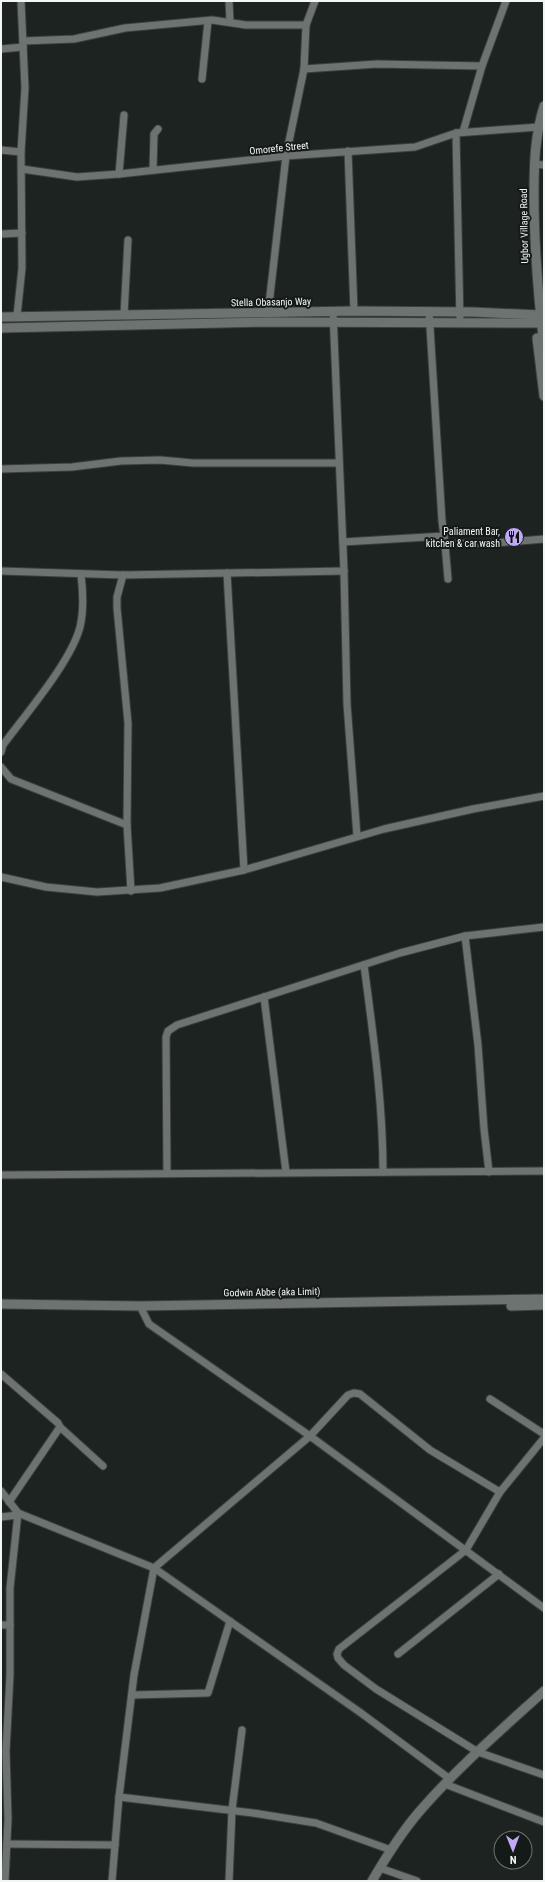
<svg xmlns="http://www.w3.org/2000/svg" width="545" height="1882" viewBox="0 0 545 1882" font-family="'Roboto Condensed',sans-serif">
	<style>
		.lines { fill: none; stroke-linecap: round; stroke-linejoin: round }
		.minor-casing { stroke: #3b403e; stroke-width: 9 }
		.tertiary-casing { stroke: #3b403e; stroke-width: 11 }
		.minor { stroke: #6c7371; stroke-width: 7 }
		.tertiary { stroke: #6c7371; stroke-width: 9 }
		.labels { text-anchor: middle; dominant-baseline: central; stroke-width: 4; stroke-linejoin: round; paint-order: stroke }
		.street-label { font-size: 10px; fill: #f2f6f4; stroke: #141a18 }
		.poi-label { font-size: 10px; fill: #f2f6f4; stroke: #141a18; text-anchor: end }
	</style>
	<rect width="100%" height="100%" fill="#1d2321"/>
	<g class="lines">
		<defs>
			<g id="minor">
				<polyline points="229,1 230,22"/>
				<polyline points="23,41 74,39 125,28 212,20 246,25 306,25"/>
				<polyline points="1,49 23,47"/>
				<polyline points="304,69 377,64 482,66"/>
				<polyline points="202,79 208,21"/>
				<polyline points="463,132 482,66 506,1"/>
				<polyline points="456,133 460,322"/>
				<polyline points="1,150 21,152"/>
				<polyline points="348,151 354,311"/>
				<polyline points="534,164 544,165"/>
				<polyline points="22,169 77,177 119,174 286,156 415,147 456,133 538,127"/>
				<polyline points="153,170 154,134 158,129"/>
				<polyline points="119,174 124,115"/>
				<polyline points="1,234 22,233"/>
				<polyline points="429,311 442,521 445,544 495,543 544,539"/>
				<polyline points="333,312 344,571 347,704 357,836"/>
				<polyline points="268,313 286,156 304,69 306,25 315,1"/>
				<polyline points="124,315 128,240"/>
				<polyline points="17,316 22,268 21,152 25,88 21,1"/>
				<polyline points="1,469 72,467 121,461 160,460 193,463 339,463"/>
				<polyline points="343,542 444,536"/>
				<polyline points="445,544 448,579"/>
				<polyline points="1,571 123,575 344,571"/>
				<polyline points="227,573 244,870"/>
				<polyline points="123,575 117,597 117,608 128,723 127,825 131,891"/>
				<path d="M1,752L3,745C25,715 71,662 80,627C84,610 83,591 81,575"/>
				<polyline points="1,767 11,779 127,825"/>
				<polyline points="1,877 46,887 97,892 160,888 244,870 384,829 473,809 544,796"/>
				<polyline points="465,936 478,1045 484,1129 489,1172"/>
				<path d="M364,965C373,1034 383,1102 383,1172"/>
				<polyline points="264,997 286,1172"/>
				<polyline points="167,1173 166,1037 168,1031 177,1025 400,953 465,936 544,927"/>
				<polyline points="1,1175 544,1171"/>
				<polyline points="140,1306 149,1324 310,1436 544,1608"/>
				<polyline points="1,1374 58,1423 60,1427 9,1502"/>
				<polyline points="490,1399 544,1434"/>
				<polyline points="60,1427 103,1466"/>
				<polyline points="544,1438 500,1492 466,1550 339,1649 337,1654 338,1658 344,1665 376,1689 478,1752 544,1775"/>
				<polyline points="1,1491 18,1513 10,1588 10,1675 6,1751 8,1819 5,1881"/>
				<polyline points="18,1513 154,1568 361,1713 450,1779"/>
				<polyline points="1,1517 18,1515"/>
				<polyline points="1,1625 10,1625"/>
				<polyline points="398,1654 499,1574"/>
				<polyline points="132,1695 208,1693 230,1621"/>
				<polyline points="445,1784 544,1822"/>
				<polyline points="119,1797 253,1813 316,1823 391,1850"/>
				<polyline points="7,1844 115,1845"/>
				<polyline points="380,1868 417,1881"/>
				<polyline points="112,1881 119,1797 134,1675 154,1568 310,1436 348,1395 354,1393 360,1394 430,1450 500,1492"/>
				<polyline points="229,1881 232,1810 242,1730"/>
			</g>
			<g id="tertiary">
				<path d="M544,106C535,135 534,163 534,193C534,245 538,295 544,346"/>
				<polyline points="1,317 354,311 473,312 540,315"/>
				<polyline points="1,328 268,322 541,323"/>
				<polyline points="537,338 544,396"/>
				<polyline points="1,1304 140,1306 544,1299"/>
				<polyline points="511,1306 544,1305"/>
				<path d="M372,1881C386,1857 401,1833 419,1812C457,1768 501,1730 544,1691"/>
			</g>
		</defs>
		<use href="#minor" class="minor-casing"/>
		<use href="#tertiary" class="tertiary-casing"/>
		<use href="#minor" class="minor"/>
		<use href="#tertiary" class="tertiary"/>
	</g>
	<defs>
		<symbol id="restaurant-disc" viewBox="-11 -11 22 22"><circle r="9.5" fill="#bea9f4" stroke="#141a18"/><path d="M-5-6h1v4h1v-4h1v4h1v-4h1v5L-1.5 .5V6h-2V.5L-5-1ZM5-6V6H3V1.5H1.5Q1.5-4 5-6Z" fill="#111"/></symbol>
	</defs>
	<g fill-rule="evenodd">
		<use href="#restaurant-disc" x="503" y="526" width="22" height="22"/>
	</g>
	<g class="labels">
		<g class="street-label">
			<text transform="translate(279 148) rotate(-6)">Omorefe Street</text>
			<text transform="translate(524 226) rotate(-91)">Ugbor Village Road</text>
			<text transform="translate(271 302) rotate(-1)">Stella Obasanjo Way</text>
			<text transform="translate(272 1292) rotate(-1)">Godwin Abbe (aka Limit)</text>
		</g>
		<g class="poi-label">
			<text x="500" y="531">Paliament Bar,<tspan x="500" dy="12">kitchen &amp; car wash</tspan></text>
		</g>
	</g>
	<rect width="545" height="1882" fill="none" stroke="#f2f6f4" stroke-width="4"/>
	<g transform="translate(513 1850) rotate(179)"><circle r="19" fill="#141a18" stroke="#6d7270"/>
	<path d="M0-3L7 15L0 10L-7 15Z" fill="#bea9f4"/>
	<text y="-6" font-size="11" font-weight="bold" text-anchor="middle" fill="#f2f6f4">N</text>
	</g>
</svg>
